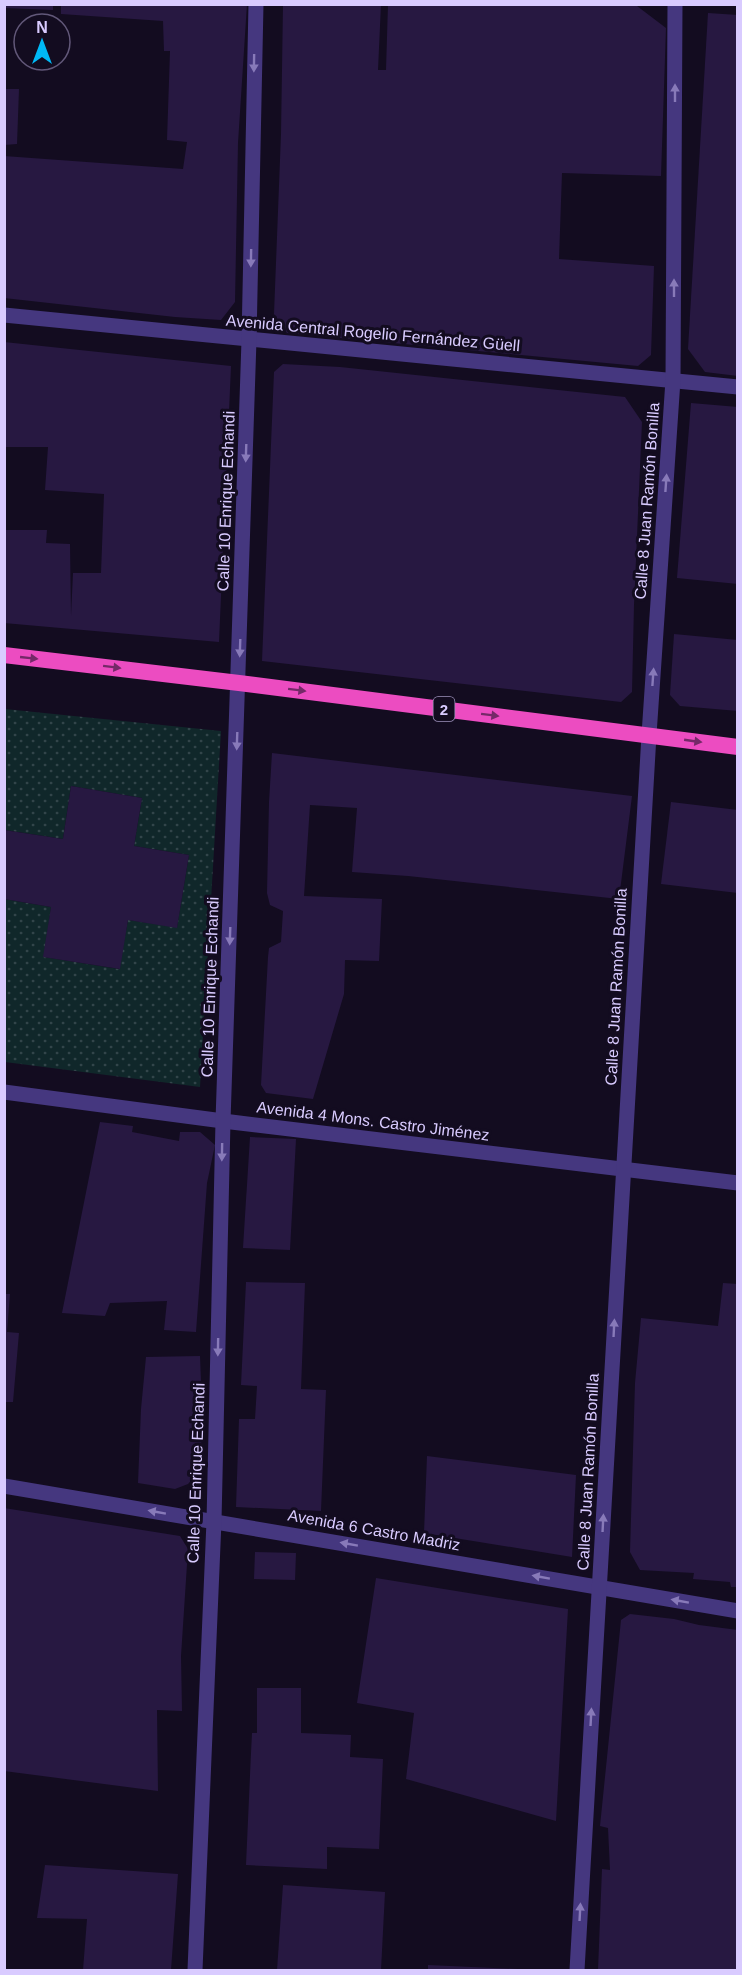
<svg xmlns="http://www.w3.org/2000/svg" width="742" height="1975" viewBox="0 0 742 1975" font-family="Helvetica,sans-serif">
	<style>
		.garden { fill: url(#garden-dots) }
		.building { fill: #271841 }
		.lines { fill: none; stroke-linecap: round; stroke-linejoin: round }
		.pedestrian { stroke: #45377f; stroke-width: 15 }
		.minor { stroke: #45377f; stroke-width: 15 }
		.tertiary { stroke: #45377f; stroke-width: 15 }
		.trunk { stroke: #ec4cc1; stroke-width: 16 }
		.oneway { fill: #887ab9 }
		.oneway2 { fill: #752968 }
		.labels { text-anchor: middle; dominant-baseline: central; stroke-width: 6; stroke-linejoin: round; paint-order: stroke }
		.shield { fill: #130c20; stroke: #9e92bc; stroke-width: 1.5 }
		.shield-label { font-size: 15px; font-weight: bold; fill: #d9cbff }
		.street-label { font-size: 16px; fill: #d9cbff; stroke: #130c20 }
	</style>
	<defs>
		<pattern id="garden-dots" width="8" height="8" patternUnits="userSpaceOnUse" patternTransform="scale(1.5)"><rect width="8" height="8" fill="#10272a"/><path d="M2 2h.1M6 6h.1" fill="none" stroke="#32454a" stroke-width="1.8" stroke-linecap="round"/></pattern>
	</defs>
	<rect width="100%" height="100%" fill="#130c20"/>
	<polygon class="garden" points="5,709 221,731 200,1087 5,1062 4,899 51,907 44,957 119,969 128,920 177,927 189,855 134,846 142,798 71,786 63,839 5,830"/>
	<g class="building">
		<polygon points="4,4 53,4 53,10 4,8"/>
		<polygon points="61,4 247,4 238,143 235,302 221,320 175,317 4,298 4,156 183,169 187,142 167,140 170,51 164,51 163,21 61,14"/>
		<polygon points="283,4 381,4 378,70 386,70 388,4 637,6 666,28 661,176 562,173 559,259 654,266 651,355 638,366 287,333 274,314 281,134"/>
		<polygon points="708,13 738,15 738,376 705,372 688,349"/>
		<polygon points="4,89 19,89 17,144 4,145"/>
		<polygon points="4,342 231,366 219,642 4,623 4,530 47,530 46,543 70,544 71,616 73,573 101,573 104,494 45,490 48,447 4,447"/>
		<polygon points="283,364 340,367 625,397 642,422 634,605 632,692 621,702 262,661 274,372"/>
		<polygon points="691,403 738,407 738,584 677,578"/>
		<polygon points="674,634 738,640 738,711 680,706 670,695"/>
		<polygon points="272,753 632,796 619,899 408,876 352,872 357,808 310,805 304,896 382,899 379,961 345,960 344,994 313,1099 266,1093 261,1085 268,957 269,948 281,942 283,911 270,905 267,893 269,802"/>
		<polygon points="71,786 142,798 134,846 189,855 177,928 128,920 120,969 43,957 51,907 4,899 4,830 63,839"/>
		<polygon points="671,802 738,810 738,893 661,884"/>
		<polygon points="100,1122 133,1126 132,1132 179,1141 180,1132 200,1132 215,1145 207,1183 196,1332 164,1330 167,1301 110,1303 105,1316 62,1313"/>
		<polygon points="250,1137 296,1139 290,1250 243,1248"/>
		<polygon points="246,1282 305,1283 301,1389 326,1390 321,1511 236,1507 239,1419 255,1419 257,1386 241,1385"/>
		<polygon points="723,1283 738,1284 738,1587 731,1587 730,1582 693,1579 694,1573 640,1570 630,1552 635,1383 641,1318 718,1326"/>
		<polygon points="4,1294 10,1294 7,1332 19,1333 13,1402 4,1402"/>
		<polygon points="200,1356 202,1409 201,1452 200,1467 196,1475 188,1484 175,1489 138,1483 141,1409 146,1357"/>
		<polygon points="427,1456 576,1475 572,1557 424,1533"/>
		<polygon points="4,1508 180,1536 188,1549 181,1656 182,1711 157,1710 158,1791 4,1771"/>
		<polygon points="255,1552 296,1553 295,1580 254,1579"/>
		<polygon points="376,1578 568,1609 556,1821 406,1779 414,1713 357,1703"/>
		<polygon points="630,1614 674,1619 699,1625 738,1630 738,1970 598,1970 602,1869 610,1870 608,1828 600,1826 621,1620"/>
		<polygon points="257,1688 301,1688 301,1733 351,1735 350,1757 383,1759 379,1849 327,1847 327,1869 246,1865 251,1753 252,1733 257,1733"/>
		<polygon points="45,1865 178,1874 171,1970 83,1970 87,1919 37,1918"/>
		<polygon points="283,1885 385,1892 381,1970 277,1970"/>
		<polygon points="428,1965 518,1969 518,1970 428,1970"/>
	</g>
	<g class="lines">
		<g class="pedestrian">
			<polyline points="4,315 738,387"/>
			<polyline points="4,1092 223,1121 738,1183"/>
		</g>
		<g class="minor">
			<polyline points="4,1486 738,1611"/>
			<polyline points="577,1970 649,735 673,380 675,4"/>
		</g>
		<polyline class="tertiary" points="195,1970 214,1521 223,1121 249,340 256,4"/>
		<polyline class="trunk" points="4,655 239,683 738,747"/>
	</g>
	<defs><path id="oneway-solid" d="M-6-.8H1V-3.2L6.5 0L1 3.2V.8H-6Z" transform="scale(1.5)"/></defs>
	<g class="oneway">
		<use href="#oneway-solid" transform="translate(254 63) rotate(91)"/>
		<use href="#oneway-solid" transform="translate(675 93) rotate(-90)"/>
		<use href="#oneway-solid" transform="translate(251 258) rotate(91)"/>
		<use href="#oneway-solid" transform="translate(674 288) rotate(-90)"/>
		<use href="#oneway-solid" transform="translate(246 453) rotate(92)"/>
		<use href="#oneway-solid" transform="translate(666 483) rotate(-86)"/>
		<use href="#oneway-solid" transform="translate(240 648) rotate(92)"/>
		<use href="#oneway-solid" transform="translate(653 677) rotate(-86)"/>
		<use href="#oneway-solid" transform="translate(237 741) rotate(92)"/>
		<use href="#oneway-solid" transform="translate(230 936) rotate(92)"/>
		<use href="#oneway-solid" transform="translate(222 1152) rotate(91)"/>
		<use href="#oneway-solid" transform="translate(614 1328) rotate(-87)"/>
		<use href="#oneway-solid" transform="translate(218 1347) rotate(91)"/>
		<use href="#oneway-solid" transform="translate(157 1512) rotate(-170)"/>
		<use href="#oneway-solid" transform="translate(603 1523) rotate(-87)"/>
		<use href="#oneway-solid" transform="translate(349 1544) rotate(-170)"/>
		<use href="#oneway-solid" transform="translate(541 1577) rotate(-170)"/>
		<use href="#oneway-solid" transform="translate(680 1601) rotate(-170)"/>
		<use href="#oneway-solid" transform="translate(591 1717) rotate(-87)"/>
		<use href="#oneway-solid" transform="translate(580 1912) rotate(-87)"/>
	</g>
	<g class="oneway2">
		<use href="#oneway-solid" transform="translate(29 658) rotate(6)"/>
		<use href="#oneway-solid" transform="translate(112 667) rotate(7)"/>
		<use href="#oneway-solid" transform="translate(297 690) rotate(7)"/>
		<use href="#oneway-solid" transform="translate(490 715) rotate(7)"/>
		<use href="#oneway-solid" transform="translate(693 741) rotate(8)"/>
	</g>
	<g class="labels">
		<rect class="shield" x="433.5" y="697" width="21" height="24" rx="4.5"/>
		<g class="shield-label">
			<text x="444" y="709">2</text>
		</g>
		<g class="street-label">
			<text transform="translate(373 333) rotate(5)">Avenida Central Rogelio Fernández Güell</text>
			<text transform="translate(226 501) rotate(-88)">Calle 10 Enrique Echandi</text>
			<text transform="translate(647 501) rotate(-86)">Calle 8 Juan Ramón Bonilla</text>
			<text transform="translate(210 987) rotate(-88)">Calle 10 Enrique Echandi</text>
			<text transform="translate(616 987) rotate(-87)">Calle 8 Juan Ramón Bonilla</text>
			<text transform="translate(373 1121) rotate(7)">Avenida 4 Mons. Castro Jiménez</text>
			<text transform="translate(588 1472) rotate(-87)">Calle 8 Juan Ramón Bonilla</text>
			<text transform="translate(196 1473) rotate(-88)">Calle 10 Enrique Echandi</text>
			<text transform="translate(374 1530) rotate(10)">Avenida 6 Castro Madriz</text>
		</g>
	</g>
	<rect width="742" height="1975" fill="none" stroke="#d9cbff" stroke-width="12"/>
	<g transform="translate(42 42)"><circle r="28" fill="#130c20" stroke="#625879" stroke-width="1.5"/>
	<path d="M0-4.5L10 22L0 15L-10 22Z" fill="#00b9f6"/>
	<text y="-9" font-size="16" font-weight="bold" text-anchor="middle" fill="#d9cbff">N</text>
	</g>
</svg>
